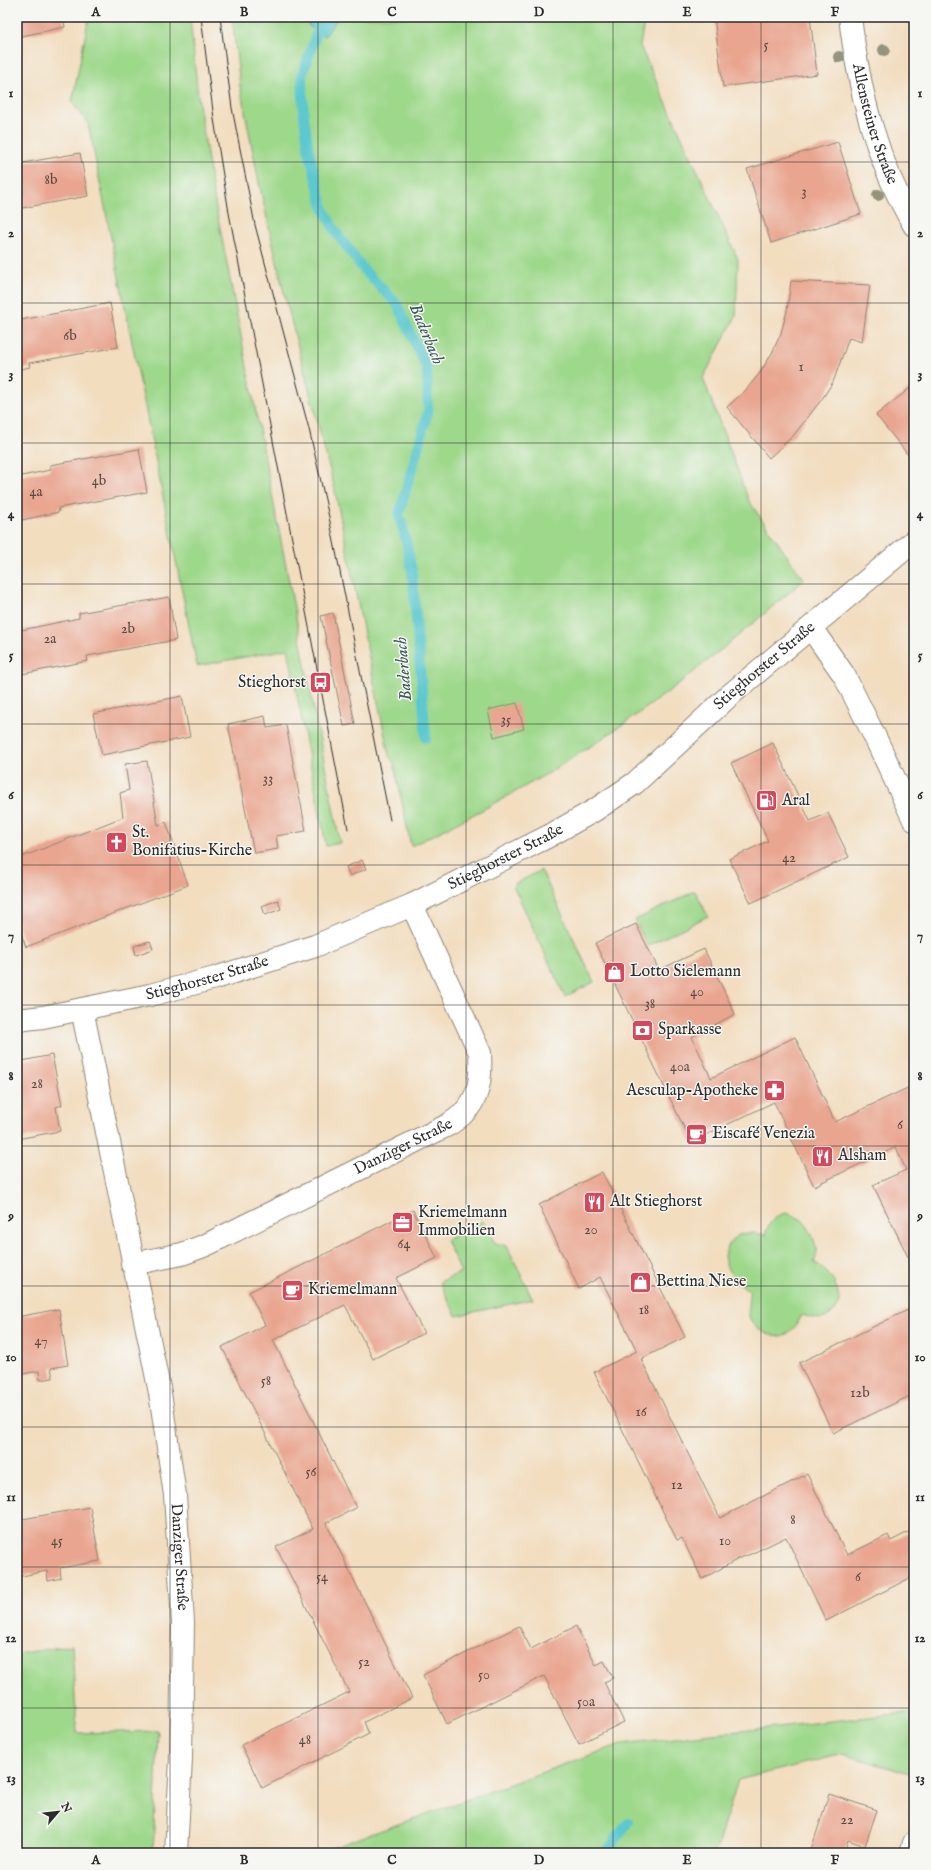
<svg xmlns="http://www.w3.org/2000/svg" width="931" height="1870" viewBox="0 0 931 1870" font-family="'IM FELL English',serif">
	<style>
		.green { fill: #9ed88b; stroke: #64825b }
		.water { fill: #5bc8cf; stroke: #437a7d }
		.lines { fill: none; stroke-linecap: round; stroke-linejoin: round }
		.stream { stroke: #5bc8cf; stroke-width: 10 }
		.building { fill: #e9a58f }
		.minor-casing { stroke: #8e8475; stroke-width: 24 }
		.minor { stroke: #fff; stroke-width: 22 }
		.tram { stroke: #2b2b2b; stroke-width: 1 }
		.tree { fill: #94937b }
		.grid { fill: none; stroke: #2b2b2b; stroke-width: 1; stroke-opacity: 0.55 }
		.labels { text-anchor: middle; dominant-baseline: central; stroke-width: 3; stroke-linejoin: round; paint-order: stroke }
		.number-label { font-size: 14px; fill: #5a4a44 }
		.street-label { font-size: 16px; fill: #2b2b2b; stroke: #f6f6f2 }
		.poi-label { font-size: 16px; fill: #2b2b2b; stroke: #f6f6f2; text-anchor: start }
		.water-label { font-size: 17px; font-style: italic; fill: #395a5c; stroke: #f6f6f2 }
		.neatline { fill: none; stroke: #2b2b2b; stroke-width: 1.5 }
		.grid-label { font-size: 13px; text-anchor: middle; font-weight: bold; fill: #2b2b2b }
	</style>
	<rect width="100%" height="100%" fill="#f6f6f2"/>
	<filter id="ink" filterUnits="userSpaceOnUse"><feTurbulence type="fractalNoise" baseFrequency=".025" numOctaves="2"/><feDisplacementMap in="SourceGraphic" scale="8" xChannelSelector="R" yChannelSelector="G"/><feConvolveMatrix kernelMatrix="1 2 1 2 8 2 1 2 1" color-interpolation-filters="sRGB"/></filter>
	<filter id="wash" filterUnits="userSpaceOnUse"><feTurbulence type="fractalNoise" baseFrequency=".012" numOctaves="4" result="noise"/><feDisplacementMap in="SourceGraphic" scale="16" xChannelSelector="R" yChannelSelector="G"/><feGaussianBlur stdDeviation="0.9" result="paint"/><feColorMatrix in="noise" values="0 0 0 0 0 0 0 0 0 0 0 0 0 0 0 0 0 1.4 0 .05"/><feComposite in="paint" operator="in"/></filter>
	<g filter="url(#wash)">
		<rect width="100%" height="100%" fill="#f2ddbf"/>
		<g class="green">
			<polygon points="89,17 190,17 198,97 213,192 340,843 326,846 288,649 197,666 88,123 72,102"/>
			<path d="M232,17H645L640,46L738,259L736,316L703,378L749,501L804,580C744,631 684,683 619,727C554,773 483,811 411,846L394,763L389,756L334,486L283,289L259,183L240,86Z"/>
			<polygon points="541,870 594,982 565,997 513,885"/>
			<polygon points="695,891 708,916 647,946 635,920"/>
			<path d="M786,1213C792,1215 798,1217 803,1221C811,1229 821,1251 814,1262C829,1272 839,1284 839,1303C828,1322 821,1321 802,1315C793,1334 780,1343 760,1330C756,1328 751,1323 750,1319C747,1310 748,1300 750,1291C736,1282 726,1272 724,1256C732,1233 743,1230 765,1235C769,1223 773,1216 786,1213Z"/>
			<polygon points="483,1221 495,1243 507,1246 533,1299 456,1316 440,1282 461,1272 446,1240"/>
			<polygon points="72,1645 77,1733 158,1731 153,1853 17,1853 17,1654"/>
			<polygon points="914,1712 913,1775 843,1754 738,1780 715,1853 318,1853 621,1744"/>
		</g>
		<polygon class="water" points="312,17 338,17 325,36 317,32 308,25"/>
		<g class="lines">
			<g class="stream">
				<polyline points="326,17 317,32 302,76 304,117 309,152 324,210 335,231 364,270 397,304 427,369 428,412 399,515 406,540 412,571 426,738"/>
				<polyline points="606,1853 628,1822"/>
			</g>
		</g>
		<g id="blocks">
			<g class="building">
				<polygon points="17,17 63,17 65,27 17,37"/>
				<polygon points="714,17 810,17 817,74 723,87"/>
				<polygon points="838,142 861,214 771,243 747,169"/>
				<polygon points="80,153 88,196 17,209 17,164"/>
				<polygon points="791,281 870,285 862,342 849,338 833,382 822,399 793,436 769,458 727,407 745,391 760,373 772,353 781,333 787,311"/>
				<polygon points="110,303 118,347 29,363 30,367 17,370 17,326 21,325 21,320"/>
				<polygon points="914,385 914,461 913,461 876,415"/>
				<polygon points="139,449 147,492 58,508 59,512 17,521 17,477 50,470 50,465"/>
				<polygon points="169,597 176,640 87,656 88,661 17,675 17,631 79,618 79,613"/>
				<polygon points="333,613 355,724 344,726 321,616"/>
				<polygon points="182,696 190,737 102,755 93,714"/>
				<polygon points="517,703 524,729 494,737 488,710"/>
				<polygon points="265,716 267,728 286,725 306,831 276,836 278,849 254,853 228,724"/>
				<polygon points="773,743 810,821 828,813 849,857 751,903 729,859 768,841 731,763"/>
				<polygon points="147,761 158,825 166,822 188,885 26,947 17,922 17,859 123,817 120,793 129,790 125,764"/>
				<polygon points="362,860 366,869 350,876 346,867"/>
				<polygon points="278,900 281,909 265,915 262,906"/>
				<polygon points="636,924 659,970 704,949 735,1014 692,1037 711,1078 795,1037 835,1122 914,1085 914,1269 873,1185 906,1170 896,1147 814,1186 774,1102 691,1142 595,943"/>
				<polygon points="150,941 153,949 136,955 134,946"/>
				<polygon points="52,1055 62,1105 56,1107 60,1131 17,1139 17,1062"/>
				<polygon points="602,1172 685,1337 641,1359 720,1518 807,1474 847,1555 888,1535 891,1541 914,1529 914,1582 912,1583 910,1578 826,1621 786,1537 751,1554 740,1558 702,1579 682,1538 677,1540 594,1372 637,1351 600,1277 579,1289 539,1205"/>
				<polygon points="413,1210 437,1258 396,1278 424,1333 373,1359 345,1305 273,1340 356,1508 326,1523 412,1698 364,1722 369,1734 262,1788 241,1745 349,1692 276,1547 313,1529 222,1347 265,1325 249,1292"/>
				<polygon points="914,1307 914,1394 833,1433 799,1363"/>
				<polygon points="59,1309 68,1365 51,1368 53,1378 40,1380 39,1371 17,1375 17,1317"/>
				<polygon points="90,1507 100,1561 60,1568 61,1578 48,1581 47,1571 17,1577 17,1520"/>
				<polygon points="519,1626 531,1649 576,1626 596,1665 604,1661 613,1678 604,1682 624,1722 579,1744 544,1676 447,1724 423,1675"/>
				<polygon points="829,1794 877,1810 865,1846 848,1840 844,1853 810,1853"/>
			</g>
		</g>
	</g>
	<g filter="url(#ink)">
		<use href="#blocks" fill-opacity="0" stroke="#8e8475" stroke-width="1"/>
		<g class="lines">
			<defs>
				<g id="minor">
					<path id="s1" d="M850,17C859,91 876,161 914,225"/>
					<polyline points="811,628 844,675 874,735 914,820"/>
					<path id="s2" d="M82,1009L160,1393L175,1495L183,1622L181,1759L176,1853"/>
					<path id="s3" d="M17,1020L43,1017L150,995L215,978L315,946L412,905L549,836L595,810L635,783L730,695L914,541"/>
					<path id="s4" d="M132,1264L182,1254L206,1245L448,1125C478,1107 482,1085 480,1053L412,905"/>
					<polyline points="911,1853 914,1843"/>
				</g>
			</defs>
			<use href="#minor" class="minor-casing"/>
			<use href="#minor" class="minor"/>
			<g class="tram">
				<polyline points="201,17 214,119 229,213 348,829"/>
				<polyline points="220,17 232,108 255,225 309,429 329,517 390,820"/>
			</g>
		</g>
		<g class="tree">
			<circle cx="884" cy="50" r="6"/>
			<circle cx="839" cy="57" r="6"/>
			<circle cx="878" cy="195" r="6"/>
		</g>
	</g>
	<path class="grid" d="M170,17V1853M318,17V1853M466,17V1853M613,17V1853M761,17V1853M17,162H914M17,303H914M17,443H914M17,584H914M17,724H914M17,865H914M17,1005H914M17,1146H914M17,1286H914M17,1427H914M17,1567H914M17,1708H914"/>
	<defs>
		<symbol id="bus-square" viewBox="-11 -11 22 22"><rect x="-9" y="-9" width="18" height="18" rx="4" fill="#d1495b" stroke="#f6f6f2"/><path d="M-5-6H5V4H4V6H2V4H-2V6H-4V4H-5ZM-3.5-4V0h7V-4ZM-3.5 1.2v1.5H-2V1.2ZM2 1.2v1.5H3.5V1.2Z" fill="#fff"/></symbol>
		<symbol id="fuel-square" viewBox="-11 -11 22 22"><rect x="-9" y="-9" width="18" height="18" rx="4" fill="#d1495b" stroke="#f6f6f2"/><path d="M-5.5-6h7V0h2V4h1.3V-2.5L3-4.5l.8-.8L6-3V5H2.5V1h-1V6h-7ZM-4.2-4.7v3.2H.2V-4.7Z" fill="#fff"/></symbol>
		<symbol id="church-square" viewBox="-11 -11 22 22"><rect x="-9" y="-9" width="18" height="18" rx="4" fill="#d1495b" stroke="#f6f6f2"/><path d="M-1.2-6h2.4v3.5h3.3v2.4h-3.3V6h-2.4V-.1h-3.3v-2.4h3.3Z" fill="#fff"/></symbol>
		<symbol id="shop-square" viewBox="-11 -11 22 22"><rect x="-9" y="-9" width="18" height="18" rx="4" fill="#d1495b" stroke="#f6f6f2"/><path d="M-5-2.5h2.3a2.7 3.5 0 0 1 5.4 0H5L5.5 6h-11ZM-1.5-2.5h3a1.5 2.3 0 0 0-3 0Z" fill="#fff"/></symbol>
		<symbol id="bank-square" viewBox="-11 -11 22 22"><rect x="-9" y="-9" width="18" height="18" rx="4" fill="#d1495b" stroke="#f6f6f2"/><path d="M-6-4H6V4H-6ZM0-2.3a2.3 2.3 0 1 0 0 4.6a2.3 2.3 0 1 0 0-4.6Z" fill="#fff"/></symbol>
		<symbol id="pharmacy-square" viewBox="-11 -11 22 22"><rect x="-9" y="-9" width="18" height="18" rx="4" fill="#d1495b" stroke="#f6f6f2"/><path d="M-2-6h4v4h4v4h-4v4h-4v-4h-4v-4h4Z" fill="#fff"/></symbol>
		<symbol id="cafe-square" viewBox="-11 -11 22 22"><rect x="-9" y="-9" width="18" height="18" rx="4" fill="#d1495b" stroke="#f6f6f2"/><path d="M-5.5-4.5H6V0H3Q3 3.5 0 3.5H-2.5Q-5.5 3.5-5.5 0ZM3-3.2v2h1.7v-2ZM-6 4.5H4V6H-6Z" fill="#fff"/></symbol>
		<symbol id="restaurant-square" viewBox="-11 -11 22 22"><rect x="-9" y="-9" width="18" height="18" rx="4" fill="#d1495b" stroke="#f6f6f2"/><path d="M-5-6h1v4h1v-4h1v4h1v-4h1v5L-1.5 .5V6h-2V.5L-5-1ZM5-6V6H3V1.5H1.5Q1.5-4 5-6Z" fill="#fff"/></symbol>
		<symbol id="office-square" viewBox="-11 -11 22 22"><rect x="-9" y="-9" width="18" height="18" rx="4" fill="#d1495b" stroke="#f6f6f2"/><path d="M-6-3h4V-5.5h4V-3h4V5H-6ZM-1-4.5V-3h2v-1.5ZM-6 0V1H6V0Z" fill="#fff"/></symbol>
	</defs>
	<g fill-rule="evenodd">
		<use href="#bus-square" x="308" y="670" width="25" height="25"/>
		<use href="#fuel-square" x="754" y="788" width="25" height="25"/>
		<use href="#church-square" x="104" y="830" width="25" height="25"/>
		<use href="#shop-square" x="602" y="960" width="25" height="25"/>
		<use href="#bank-square" x="630" y="1018" width="25" height="25"/>
		<use href="#pharmacy-square" x="762" y="1078" width="25" height="25"/>
		<use href="#cafe-square" x="684" y="1122" width="25" height="25"/>
		<use href="#restaurant-square" x="810" y="1144" width="25" height="25"/>
		<use href="#restaurant-square" x="582" y="1190" width="25" height="25"/>
		<use href="#office-square" x="390" y="1210" width="25" height="25"/>
		<use href="#shop-square" x="628" y="1270" width="25" height="25"/>
		<use href="#cafe-square" x="280" y="1278" width="25" height="25"/>
	</g>
	<g class="labels">
		<g class="number-label">
			<text x="766" y="45">5</text>
			<text x="51" y="180">8b</text>
			<text x="804" y="192">3</text>
			<text x="70" y="336">6b</text>
			<text x="801" y="367">1</text>
			<text x="99" y="481">4b</text>
			<text x="36" y="492">4a</text>
			<text x="128" y="629">2b</text>
			<text x="50" y="639">2a</text>
			<text x="506" y="720">35</text>
			<text x="268" y="779">33</text>
			<text x="789" y="858">42</text>
			<text x="697" y="992">40</text>
			<text x="650" y="1004">38</text>
			<text x="680" y="1067">40a</text>
			<text x="37" y="1084">28</text>
			<text x="900" y="1125">6</text>
			<text x="591" y="1230">20</text>
			<text x="404" y="1244">64</text>
			<text x="644" y="1310">18</text>
			<text x="41" y="1341">47</text>
			<text x="266" y="1381">58</text>
			<text x="860" y="1393">12b</text>
			<text x="641" y="1412">16</text>
			<text x="311" y="1472">56</text>
			<text x="677" y="1485">12</text>
			<text x="793" y="1520">8</text>
			<text x="57" y="1541">45</text>
			<text x="725" y="1541">10</text>
			<text x="322" y="1577">54</text>
			<text x="858" y="1577">6</text>
			<text x="364" y="1662">52</text>
			<text x="484" y="1675">50</text>
			<text x="586" y="1702">50a</text>
			<text x="305" y="1740">48</text>
			<text x="847" y="1820">22</text>
		</g>
		<g class="street-label">
			<text stroke="none"><textPath href="#s1" startOffset="110">Allensteiner Straße</textPath></text>
			<text stroke="none"><textPath href="#s3" startOffset="842">Stieghorster Straße</textPath></text>
			<text stroke="none"><textPath href="#s3" startOffset="518">Stieghorster Straße</textPath></text>
			<text stroke="none"><textPath href="#s3" startOffset="195">Stieghorster Straße</textPath></text>
			<text stroke="none"><textPath href="#s4" startOffset="297">Danziger Straße</textPath></text>
			<text stroke="none"><textPath href="#s2" startOffset="557">Danziger Straße</textPath></text>
		</g>
		<g class="poi-label">
			<text x="306" y="683" text-anchor="end">Stieghorst</text>
			<text x="782" y="801">Aral</text>
			<text x="132" y="833">St.<tspan x="132" dy="18">Bonifatius-Kirche</tspan></text>
			<text x="630" y="972">Lotto Sielemann</text>
			<text x="658" y="1030">Sparkasse</text>
			<text x="758" y="1091" text-anchor="end">Aesculap-Apotheke</text>
			<text x="712" y="1134">Eiscafé Venezia</text>
			<text x="838" y="1156">Alsham</text>
			<text x="610" y="1202">Alt Stieghorst</text>
			<text x="418" y="1213">Kriemelmann<tspan x="418" dy="18">Immobilien</tspan></text>
			<text x="656" y="1282">Bettina Niese</text>
			<text x="308" y="1290">Kriemelmann</text>
		</g>
		<g class="water-label">
			<text transform="translate(426 334) rotate(67)">Baderbach</text>
			<text transform="translate(404 669) rotate(-95)">Baderbach</text>
		</g>
	</g>
	<rect width="931" height="1870" fill="none" stroke="#f6f6f2" stroke-width="44"/>
	<g transform="translate(58 1812) rotate(62)" stroke="#f6f6f2" stroke-width="3" paint-order="stroke">
	<path d="M0-3L7 15L0 10L-7 15Z" fill="#2b2b2b"/>
	<text y="-6" font-size="11" font-weight="bold" text-anchor="middle" fill="#2b2b2b">N</text>
	</g>
	<rect x="22" y="22" width="887" height="1826" class="neatline"/>
	<g class="grid-label">
		<text x="96" y="16">A</text>
		<text x="244" y="16">B</text>
		<text x="392" y="16">C</text>
		<text x="539" y="16">D</text>
		<text x="687" y="16">E</text>
		<text x="835" y="16">F</text>
		<text x="11" y="97">1</text>
		<text x="920" y="97">1</text>
		<text x="11" y="237">2</text>
		<text x="920" y="237">2</text>
		<text x="11" y="378">3</text>
		<text x="920" y="378">3</text>
		<text x="11" y="518">4</text>
		<text x="920" y="518">4</text>
		<text x="11" y="659">5</text>
		<text x="920" y="659">5</text>
		<text x="11" y="799">6</text>
		<text x="920" y="799">6</text>
		<text x="11" y="940">7</text>
		<text x="920" y="940">7</text>
		<text x="11" y="1080">8</text>
		<text x="920" y="1080">8</text>
		<text x="11" y="1220">9</text>
		<text x="920" y="1220">9</text>
		<text x="11" y="1361">10</text>
		<text x="920" y="1361">10</text>
		<text x="11" y="1501">11</text>
		<text x="920" y="1501">11</text>
		<text x="11" y="1642">12</text>
		<text x="920" y="1642">12</text>
		<text x="11" y="1782">13</text>
		<text x="920" y="1782">13</text>
		<text x="96" y="1864">A</text>
		<text x="244" y="1864">B</text>
		<text x="392" y="1864">C</text>
		<text x="539" y="1864">D</text>
		<text x="687" y="1864">E</text>
		<text x="835" y="1864">F</text>
	</g>
</svg>
